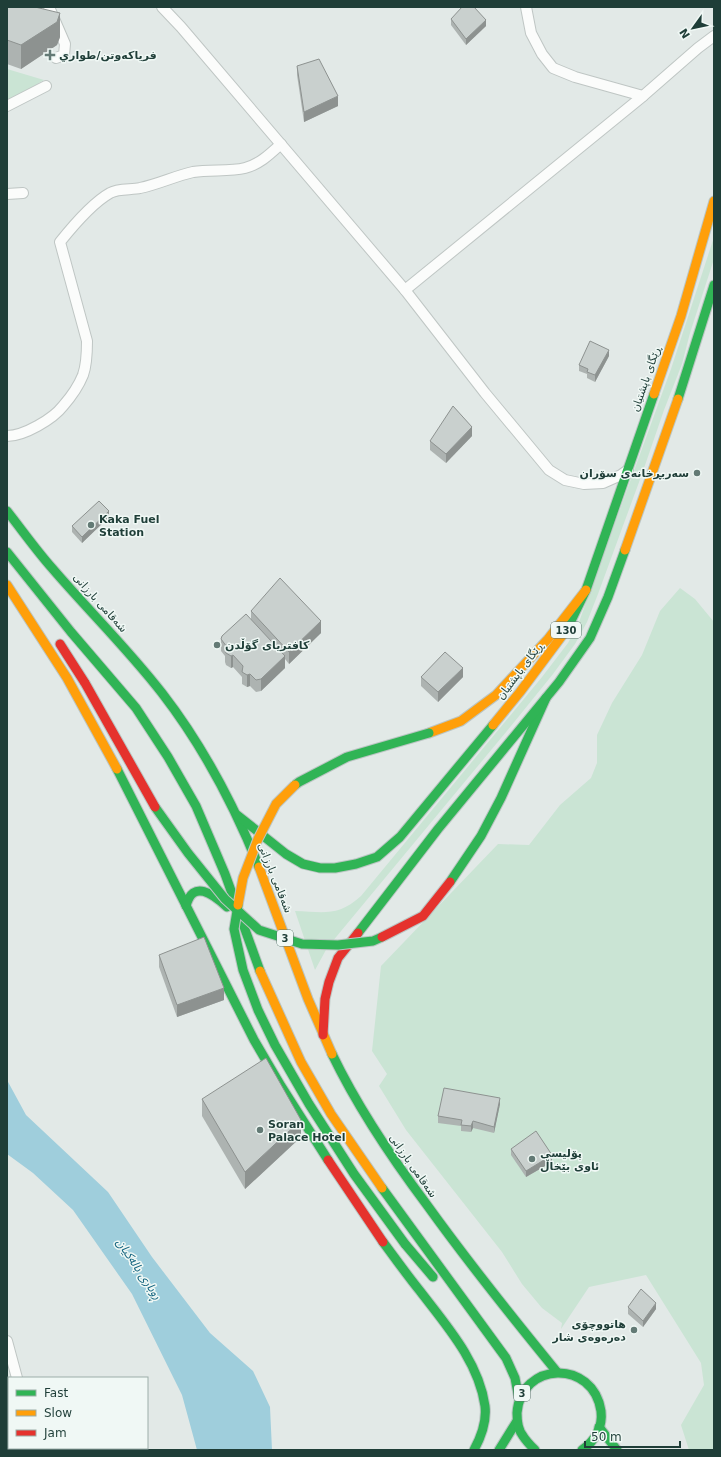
<svg xmlns="http://www.w3.org/2000/svg" width="721" height="1457" viewBox="0 0 721 1457" font-family="'DejaVu Sans','Noto Sans Arabic',sans-serif">
	<style>
		.green { fill: #cae4d4 }
		.water { fill: #9fcedc }
		.lines { fill: none; stroke-linecap: round; stroke-linejoin: round }
		.street-casing { stroke: #bfc6c4; stroke-width: 12 }
		.fast-casing { stroke: #bbc5c3; stroke-width: 11 }
		.slow-casing { stroke: #bbc5c3; stroke-width: 11 }
		.jam-casing { stroke: #bbc5c3; stroke-width: 11 }
		.street { stroke: #fbfcfb; stroke-width: 10 }
		.fast { stroke: #30b455; stroke-width: 9 }
		.slow { stroke: #ff9f0a; stroke-width: 9 }
		.jam { stroke: #e5322d; stroke-width: 9 }
		.fast-bridge-casing { stroke: #bbc5c3; stroke-width: 11; stroke-linecap: butt }
		.slow-bridge-casing { stroke: #bbc5c3; stroke-width: 11; stroke-linecap: butt }
		.jam-bridge-casing { stroke: #bbc5c3; stroke-width: 11; stroke-linecap: butt }
		.fast-bridge { stroke: #30b455; stroke-width: 9 }
		.slow-bridge { stroke: #ff9f0a; stroke-width: 9 }
		.jam-bridge { stroke: #e5322d; stroke-width: 9 }
		.wall { fill: #adb3b1 }
		.shaded-wall { fill: #8d9290 }
		.building { fill: #c9d0ce; stroke: #8d9290 }
		.poi-dot { fill: #637a75; stroke: #f0f8f5; stroke-width: 1.5 }
		.labels { text-anchor: middle; dominant-baseline: central; stroke-width: 3; stroke-linejoin: round; paint-order: stroke }
		.shield { fill: #f0f8f5; stroke: #5e7671; stroke-width: 1 }
		.shield-label { font-size: 10px; font-weight: bold; fill: #1f3e38 }
		.poi-label { font-size: 11px; font-weight: bold; fill: #1f3e38; stroke: #f0f8f5; text-anchor: start }
		.street-label { font-size: 11px; fill: #1f3e38; stroke: #f0f8f5 }
		.water-label { font-size: 12px; font-style: italic; fill: #13647f; stroke: #f0f8f5 }
	</style>
	<rect width="100%" height="100%" fill="#e2e9e7"/>
	<g class="green">
		<polygon points="7,69 44,80 7,102"/>
		<path d="M714,237V259L690,333L682,364L664,410L642,474L598,594L587,622L575,644L553,674L511,726L327,948L315,970L295,911C323,912 338,917 361,896L542,677L568,643L579,622L671,369Z"/>
		<polygon points="680,588 695,599 714,622 714,1450 689,1450 681,1425 704,1385 701,1363 646,1275 589,1287 561,1329 562,1323 542,1308 522,1284 502,1252 406,1130 379,1086 387,1074 372,1051 381,966 498,844 529,845 560,805 591,778 597,763 597,735 612,703 642,655 660,611"/>
	</g>
	<polygon class="water" points="7,1080 26,1115 108,1192 152,1257 210,1333 253,1371 270,1407 272,1450 197,1450 182,1395 132,1294 73,1210 33,1173 7,1154"/>
	<g class="lines">
		<defs>
			<g id="street">
				<polyline points="49,7 65,44 64,55 56,58"/>
				<polyline points="162,7 181,27 405,290 485,393 549,470 565,480 584,484 603,483 621,475 628,470"/>
				<polyline points="526,7 531,33 542,54 553,68 575,77 643,96"/>
				<polyline points="7,106 46,86"/>
				<polyline points="7,194 23,193"/>
				<polyline points="405,290 643,96 698,48 714,36"/>
				<path d="M7,436C24,436 53,419 63,406C70,398 79,385 83,375C87,364 87,352 87,341L60,242C72,227 94,202 110,193C118,188 132,190 140,188C159,184 175,176 193,172C210,169 229,172 245,168C260,164 270,154 281,144"/>
				<polyline points="7,1341 17,1378"/>
				<polyline points="41,1448 42,1450"/>
			</g>
			<g id="fast">
				<polyline points="678,399 714,285"/>
				<path d="M7,511C22,530 36,550 52,568C88,610 128,649 162,693C203,746 234,805 259,867"/>
				<polyline points="7,552 71,632 136,708 168,757 196,806 225,874 260,971"/>
				<polyline points="567,629 586,590 654,394"/>
				<polyline points="117,769 254,1040 281,1086 328,1160"/>
				<polyline points="237,815 286,854 303,864 320,868 335,868 356,864 377,857 400,837 493,725"/>
				<polyline points="450,882 481,836 501,798 546,698"/>
				<path d="M186,906C193,879 213,894 227,907"/>
				<polyline points="358,933 438,829 559,682 590,638 608,597 625,550"/>
				<path d="M332,1054C358,1108 391,1157 427,1205C468,1262 512,1317 557,1372"/>
				<polyline points="382,1188 506,1358 515,1378 519,1399"/>
				<path d="M383,1242C395,1258 407,1275 420,1291C446,1325 479,1362 485,1406C487,1422 481,1437 474,1450"/>
				<polyline points="405,1244 433,1277"/>
				<polyline points="599,1427 617,1450"/>
				<polyline points="499,1450 517,1421"/>
				<path d="M535,1450C531,1446 526,1441 523,1436C518,1430 517,1420 517,1413C521,1361 593,1359 601,1411C603,1427 595,1441 582,1450"/>
			</g>
			<g id="slow">
				<polyline points="654,394 681,316 714,201"/>
				<polyline points="625,550 678,399"/>
				<polyline points="7,585 67,678 117,769"/>
				<polyline points="493,725 520,692 567,629"/>
				<polyline points="429,733 461,721 496,695 548,639 586,590"/>
				<polyline points="259,867 308,999 332,1054"/>
				<polyline points="260,971 301,1062 331,1114 382,1188"/>
			</g>
			<g id="jam">
				<polyline points="60,644 85,683"/>
				<polyline points="323,1035 325,999 329,982 338,958 358,933"/>
				<polyline points="328,1160 383,1242"/>
			</g>
		</defs>
		<use href="#street" class="street-casing"/>
		<use href="#fast" class="fast-casing"/>
		<use href="#slow" class="slow-casing"/>
		<use href="#jam" class="jam-casing"/>
		<use href="#street" class="street"/>
		<use href="#fast" class="fast"/>
		<use href="#slow" class="slow"/>
		<use href="#jam" class="jam"/>
		<defs>
			<g id="fast-bridge">
				<polyline points="295,785 299,782 347,757 429,733"/>
				<polyline points="155,807 188,853 225,899 259,930 302,944 338,945 373,941 382,937"/>
				<polyline points="238,905 234,929 243,970 258,1010 275,1045 309,1104 354,1174 405,1244"/>
			</g>
			<polyline id="slow-bridge" points="238,905 243,878 258,839 276,804 295,785"/>
			<g id="jam-bridge">
				<polyline points="85,683 155,807"/>
				<polyline points="382,937 423,916 450,882"/>
			</g>
		</defs>
		<use href="#fast-bridge" class="fast-bridge-casing"/>
		<use href="#slow-bridge" class="slow-bridge-casing"/>
		<use href="#jam-bridge" class="jam-bridge-casing"/>
		<use href="#fast-bridge" class="fast-bridge"/>
		<use href="#slow-bridge" class="slow-bridge"/>
		<use href="#jam-bridge" class="jam-bridge"/>
	</g>
	<g class="wall">
		<polygon points="7,7 60,37 57,45 21,69 7,64"/>
		<polygon points="451,19 486,26 466,45 451,25"/>
		<polygon points="297,66 338,106 304,122 297,75"/>
		<polygon points="609,356 595,382 587,378 587,374 579,371 579,365"/>
		<polygon points="472,436 446,463 430,450 430,441"/>
		<polygon points="109,517 82,543 72,532 72,526"/>
		<polygon points="251,611 321,633 289,664 285,659 285,668 261,691 256,692 250,686 247,687 242,684 242,677 233,667 231,668 226,665 225,662 225,656 221,651 221,639 251,619"/>
		<polygon points="421,677 463,677 438,702 421,686"/>
		<polygon points="159,955 224,1000 177,1017 159,967"/>
		<polygon points="202,1099 301,1137 245,1189 202,1116"/>
		<polygon points="500,1104 494,1133 473,1128 471,1132 461,1131 461,1126 438,1123 438,1116"/>
		<polygon points="511,1149 552,1162 526,1177 511,1155"/>
		<polygon points="628,1307 656,1309 643,1327 628,1314"/>
	</g>
	<g class="shaded-wall">
		<polygon points="60,13 60,37 57,45 21,69 21,45"/>
		<polygon points="486,20 486,26 466,45 466,39"/>
		<polygon points="338,96 338,106 304,122 304,112"/>
		<polygon points="609,350 609,356 595,382 595,375"/>
		<polygon points="472,427 472,436 446,463 446,454"/>
		<polygon points="109,511 109,517 82,543 82,537"/>
		<polygon points="321,621 321,633 289,664 289,652"/>
		<polygon points="233,655 233,667 231,668 231,656"/>
		<polygon points="285,656 285,668 261,691 261,679"/>
		<polygon points="463,668 463,677 438,702 438,692"/>
		<polygon points="250,674 250,686 247,687 247,675"/>
		<polygon points="224,988 224,1000 177,1017 177,1005"/>
		<polygon points="500,1098 500,1104 494,1133 494,1127"/>
		<polygon points="301,1120 301,1137 245,1189 245,1172"/>
		<polygon points="473,1121 473,1128 471,1132 471,1126"/>
		<polygon points="552,1155 552,1162 526,1177 526,1171"/>
		<polygon points="656,1303 656,1309 643,1327 643,1321"/>
	</g>
	<g class="building">
		<polygon points="7,7 35,7 60,13 57,22 21,45 7,40"/>
		<polygon points="462,7 474,7 486,20 466,39 451,19"/>
		<polygon points="319,59 338,96 304,112 297,66"/>
		<polygon points="590,341 609,350 595,375 587,372 588,369 579,365"/>
		<polygon points="453,406 472,427 446,454 430,441"/>
		<polygon points="99,501 109,511 82,537 72,526"/>
		<polygon points="280,578 321,621 289,652 251,611"/>
		<polygon points="246,614 285,656 261,679 256,680 250,674 247,675 242,672 243,666 233,655 231,656 226,653 225,650 227,647 221,639 222,636"/>
		<polygon points="445,652 463,668 438,692 421,677"/>
		<polygon points="204,937 224,988 177,1005 159,955"/>
		<polygon points="266,1058 301,1120 245,1172 202,1099"/>
		<polygon points="444,1088 500,1098 494,1127 473,1121 471,1126 461,1125 462,1120 438,1116"/>
		<polygon points="536,1131 552,1155 526,1171 511,1149"/>
		<polygon points="641,1289 656,1303 643,1321 628,1307"/>
	</g>
	<g class="poi-dot">
		<path d="M48 49h4v4h4v4h-4v4h-4v-4h-4v-4h4z"/>
		<circle cx="697" cy="473" r="4"/>
		<circle cx="91" cy="525" r="4"/>
		<circle cx="217" cy="645" r="4"/>
		<circle cx="260" cy="1130" r="4"/>
		<circle cx="532" cy="1159" r="4"/>
		<circle cx="634" cy="1330" r="4"/>
	</g>
	<g class="labels">
		<g class="shield">
			<rect x="551" y="622" width="30" height="16" rx="3"/>
			<rect x="277" y="930" width="16" height="16" rx="3"/>
			<rect x="514" y="1385" width="16" height="16" rx="3"/>
		</g>
		<g class="shield-label">
			<text x="566" y="630">130</text>
			<text x="285" y="938">3</text>
			<text x="522" y="1393">3</text>
		</g>
		<g class="poi-label">
			<text x="59" y="55">فریاکەوتن/طواري</text>
			<text x="689" y="473" text-anchor="end">سەربڕخانەی سۆران</text>
			<text x="99" y="519">Kaka Fuel<tspan x="99" dy="13">Station</tspan></text>
			<text x="225" y="645">کافتریای گۆڵدن</text>
			<text x="268" y="1124">Soran<tspan x="268" dy="13">Palace Hotel</tspan></text>
			<text x="540" y="1153">پۆلیسی<tspan x="540" dy="13">ئاوی بێخاڵ</tspan></text>
			<text x="626" y="1324" text-anchor="end">هاتووچۆی<tspan x="626" dy="13">دەرەوەی شار</tspan></text>
		</g>
		<g class="street-label">
			<text transform="translate(646 379) rotate(-71)">ڕێگای باپشتیان</text>
			<text transform="translate(100 603) rotate(48)">شەقامی بارزانی</text>
			<text transform="translate(520 671) rotate(-53)">ڕێگای باپشتیان</text>
			<text transform="translate(275 878) rotate(68)">شەقامی بارزانی</text>
			<text transform="translate(413 1166) rotate(55)">شەقامی بارزانی</text>
		</g>
		<g class="water-label">
			<text transform="translate(139 1269) rotate(56)">ڕوباری بالەکیان</text>
		</g>
	</g>
	<rect width="721" height="1457" fill="none" stroke="#1f3e38" stroke-width="16"/>
	<rect x="8" y="1377" width="140" height="72" fill="#f0f8f5" stroke="#9caea9"/>
	<rect x="16" y="1390" width="20" height="6" fill="#30b455" stroke="#9caea9"/>
	<text x="44" y="1397" font-size="12" fill="#1f3e38">Fast</text>
	<rect x="16" y="1410" width="20" height="6" fill="#ff9f0a" stroke="#9caea9"/>
	<text x="44" y="1417" font-size="12" fill="#1f3e38">Slow</text>
	<rect x="16" y="1430" width="20" height="6" fill="#e5322d" stroke="#9caea9"/>
	<text x="44" y="1437" font-size="12" fill="#1f3e38">Jam</text>
	<g transform="translate(693 28) rotate(237)" stroke="#f0f8f5" stroke-width="3" paint-order="stroke">
	<path d="M0-3L7 15L0 10L-7 15Z" fill="#1f3e38"/>
	<text y="-6" font-size="11" font-weight="bold" text-anchor="middle" fill="#1f3e38">N</text>
	</g>
	<path d="M585 1441v6h95v-6" fill="none" stroke="#1f3e38" stroke-width="2"/>
	<text x="591" y="1441" font-size="12" fill="#1f3e38" stroke="#f0f8f5" stroke-width="3" paint-order="stroke">50 m</text>
</svg>
